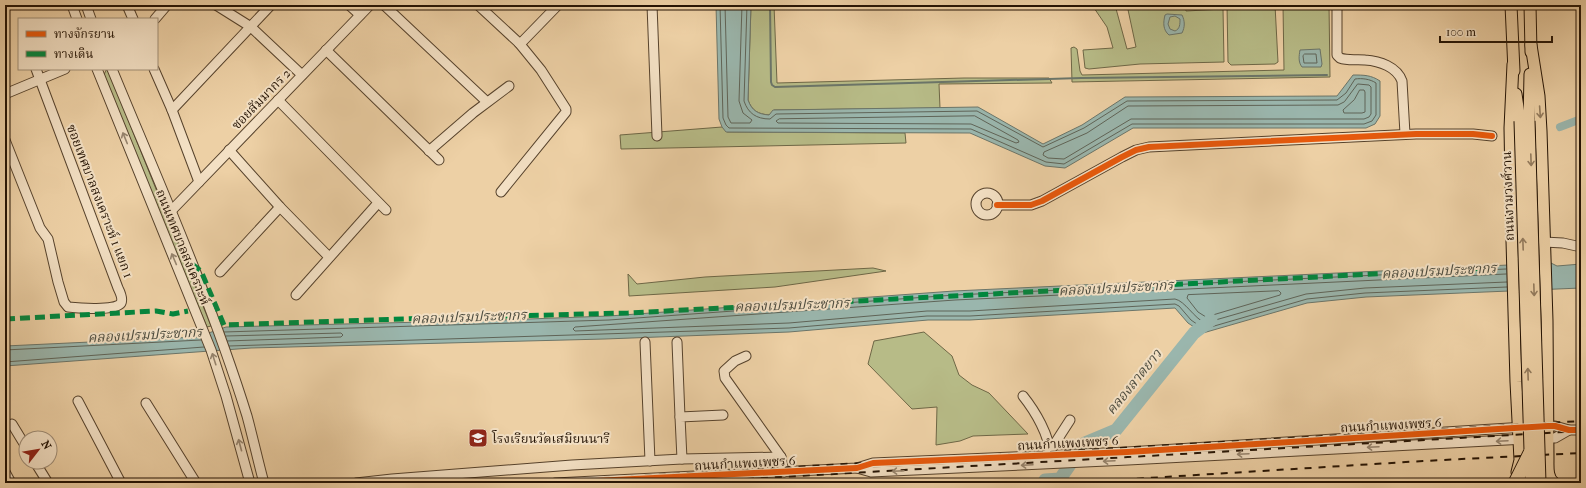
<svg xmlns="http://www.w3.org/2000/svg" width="1586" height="488" viewBox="0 0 1586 488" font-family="'IM FELL French Canon','Noto Serif Thai',serif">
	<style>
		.green { fill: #b7bb87; stroke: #6e6746 }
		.water { fill: #9ab6ad; stroke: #6b7569; fill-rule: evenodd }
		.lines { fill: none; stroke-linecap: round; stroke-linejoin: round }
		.shore { stroke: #5f6458; stroke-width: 1 }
		.stream { stroke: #6b7569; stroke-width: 2 }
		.canal { stroke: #9ab6ad; stroke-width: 8 }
		.river { stroke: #9ab6ad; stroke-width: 13 }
		.minor-casing { stroke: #56422c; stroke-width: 11 }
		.major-casing { stroke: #241304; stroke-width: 13 }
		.minor { stroke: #f3e0c4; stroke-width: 9 }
		.major { stroke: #edd0a5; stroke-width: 11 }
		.rail { stroke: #241304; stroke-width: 2; stroke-dasharray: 7 7; stroke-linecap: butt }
		.major-bridge-casing { stroke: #241304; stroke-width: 13; stroke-linecap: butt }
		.highway-bridge-casing { stroke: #241304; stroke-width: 15; stroke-linecap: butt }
		.major-bridge { stroke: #edd0a5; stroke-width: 11 }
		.highway-bridge { stroke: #edd0a5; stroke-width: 13 }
		.quiet { stroke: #00873e; stroke-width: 5; stroke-dasharray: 10 5; stroke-linecap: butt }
		.cycleway-casing { stroke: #f3e0c4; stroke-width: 8 }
		.cycleway { stroke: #e8590c; stroke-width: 6 }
		.oneway { stroke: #937b5d }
		.oneway2 { stroke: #96846e }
		.labels { text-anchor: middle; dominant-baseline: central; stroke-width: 4; stroke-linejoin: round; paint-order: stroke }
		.street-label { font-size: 13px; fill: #241304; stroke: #f3e0c4 }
		.poi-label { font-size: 13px; fill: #241304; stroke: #f3e0c4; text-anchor: start }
		.water-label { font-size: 14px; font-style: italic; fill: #4d4c3f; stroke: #f3e0c4 }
	</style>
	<rect width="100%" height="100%" fill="#edd0a5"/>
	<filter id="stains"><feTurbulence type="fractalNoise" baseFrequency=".005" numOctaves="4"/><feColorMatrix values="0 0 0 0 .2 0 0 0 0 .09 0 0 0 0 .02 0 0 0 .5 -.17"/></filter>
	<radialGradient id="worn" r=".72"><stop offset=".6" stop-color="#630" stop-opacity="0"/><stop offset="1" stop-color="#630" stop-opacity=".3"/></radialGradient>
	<g class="green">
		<path d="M751,5H774L777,83L964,78H1049L1052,83L939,84L940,108L774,110L769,115C758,114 752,111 748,100Z"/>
		<polygon points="1092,5 1115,5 1127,49 1136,47 1127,5 1185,5 1186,11 1223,9 1224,62 1140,64 1089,69 1085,68 1083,50 1113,48 1107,27"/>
		<polygon points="1227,5 1275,5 1278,62 1275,64 1231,65 1228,62"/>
		<polygon points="1283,5 1329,5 1330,77 1072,82 1071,48 1074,47 1077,49 1080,71 1082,75 1284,70"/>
		<polygon points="106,70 109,72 211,326 207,327 164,225 104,75"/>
		<polygon points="722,127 727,132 905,133 906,143 621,149 620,135"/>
		<polygon points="873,268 886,271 775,287 629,296 628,274 637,284 705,277"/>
		<polygon points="924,332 952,356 959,375 972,385 989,393 1028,434 973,436 960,441 936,445 937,407 912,409 868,364 874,341"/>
	</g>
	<g class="water">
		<path d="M716,5H751L748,100C752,111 758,114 769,115L773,110L978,107L1043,144L1082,125L1125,97L1337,96L1353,75C1364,75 1371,75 1380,81V116L1375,124L1366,128H1133L1065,168L1045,166L970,133L726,132L722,127L719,119Z"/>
		<path d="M1167,14L1182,15C1185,21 1185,27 1182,33L1169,35C1163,30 1163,23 1165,15ZM1175,16L1180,19C1180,24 1180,29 1175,31L1170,29L1168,24L1170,17Z"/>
		<path d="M1320,49L1322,64L1321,67H1302C1298,62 1299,56 1300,50Z"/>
		<polygon points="1551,263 1557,266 1581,264 1581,288 1366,297 1307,303 1203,333 1188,323 1175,308 970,320 928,320 789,332 605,339 251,348 5,366 5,346 197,337 226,327 502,320 609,316 954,291"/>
	</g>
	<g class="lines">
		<g class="shore">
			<path d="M720,5L723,118L726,125L729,128L971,129L1046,162L1064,164L1132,124H1364L1372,121L1376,115V83C1370,79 1362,78 1355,79L1346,93L1337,100L1127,101L1084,128L1043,147L977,111L776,114L770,119C756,119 748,113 744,101L747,5"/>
			<polyline points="725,5 728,117 731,123 750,123 752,120 743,113 739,101 742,5"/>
			<polygon points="1305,54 1316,54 1317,63 1304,63 1303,56"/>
			<polygon points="1358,84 1369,85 1371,87 1371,114 1369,117 1364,119 1131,119 1064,159 1048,158 1043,155 1044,152 1087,133 1128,106 1338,105 1344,102"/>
			<polygon points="1360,90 1364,90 1365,92 1365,112 1362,113 1344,113 1343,110 1354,100"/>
			<polygon points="975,116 1018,140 1019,142 1016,143 971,124 778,123 776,121 779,119"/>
			<path d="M1506,274L955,300L575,327L573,329L575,331L789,323L927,311H970L1175,299C1185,301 1194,318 1205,323L1306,294L1365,288L1507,282"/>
			<polygon points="1279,291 1281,293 1280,295 1206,317 1198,312 1187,298 1188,295"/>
			<polyline points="224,332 609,320 955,295 1506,269"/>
			<polyline points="226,336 341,333 343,335 341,337 227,341"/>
			<polyline points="229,346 789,328 927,316 970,316 1175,304 1179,306 1191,320 1204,329 1307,299 1365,293 1507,287"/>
			<polyline points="5,350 201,340"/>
			<polyline points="5,362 204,347"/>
		</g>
		<g class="stream">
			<polyline points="770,5 771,82 772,85 775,87 1081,78 1327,75"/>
			<polyline points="1490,482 1497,482"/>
		</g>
		<polyline class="canal" points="1560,127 1581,119"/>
		<polyline class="river" points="1045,483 1045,480 1060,479 1085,443 1116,430 1194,333 1211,320"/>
		<defs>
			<g id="minor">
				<polyline points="72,5 77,19"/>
				<polyline points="86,5 91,19"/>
				<polyline points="127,5 133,19"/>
				<polyline points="216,5 251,27 302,75"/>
				<polyline points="349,5 360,15"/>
				<polyline points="384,5 487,102"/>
				<polyline points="478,5 519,43 541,70 566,109 566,112 501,192"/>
				<polyline points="652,5 657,136"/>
				<path d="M1337,5V55L1340,58C1348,61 1357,59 1365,60C1380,61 1397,67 1402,81L1405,134"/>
				<polyline points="155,19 167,5"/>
				<polyline points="519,43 522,42 558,5"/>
				<polyline points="326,50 439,160"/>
				<polyline points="97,69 211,350 226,396 250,483"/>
				<path d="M112,69C159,183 210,297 247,416C253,438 258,461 264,483"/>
				<polyline points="154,69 172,110 199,182"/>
				<polyline points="5,94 65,69"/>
				<polyline points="278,100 386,210"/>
				<polyline points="172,110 271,5"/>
				<path d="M5,140L40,228L48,239L58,282L64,302L68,307C78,308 116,311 121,303C123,299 120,292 118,288L36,69"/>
				<polyline points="229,150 280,207 329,257"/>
				<polyline points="429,151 473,113 509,86"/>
				<circle cx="987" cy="204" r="11"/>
				<polyline points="997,205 1031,205 1042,201 1122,157 1136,150 1149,147 1416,134 1473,134 1492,136"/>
				<polyline points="171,211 370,5"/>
				<polyline points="1544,242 1563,243 1581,247"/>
				<polyline points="220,272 280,207"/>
				<polyline points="296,295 378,203"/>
				<polyline points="645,342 650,461"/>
				<polyline points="677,342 680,417"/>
				<polyline points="746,356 735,361 724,371 725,378 781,457 784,472"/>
				<path d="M1023,396C1035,411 1050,436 1050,455"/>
				<polyline points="78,401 121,483"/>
				<polyline points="146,403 196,483"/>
				<polyline points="723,415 680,417 682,459 781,457"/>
				<polyline points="12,424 26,447"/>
				<polyline points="1542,426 1555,426 1569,430 1581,430"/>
				<polyline points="1543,438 1555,438 1569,430"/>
				<polyline points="1050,451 1070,420"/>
				<polyline points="35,462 48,483"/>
				<polyline points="857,468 871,472 1128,460 1526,439"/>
				<polyline points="5,472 11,483"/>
				<polyline points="356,483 392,479 572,465 682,459"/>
				<polyline points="555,483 857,468 873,463 1127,452 1525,427"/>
			</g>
			<g id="major">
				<polyline points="1511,5 1514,71"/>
				<polyline points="1530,5 1531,52"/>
				<path d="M1531,45L1539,96L1541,131L1547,321L1548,459C1548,468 1547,477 1554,483"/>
				<polyline points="1513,64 1510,128 1512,241 1516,382 1520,460 1517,472"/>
				<polyline points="1516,94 1520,121"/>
				<polyline points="1529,121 1530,74"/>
			</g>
		</defs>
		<use href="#minor" class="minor-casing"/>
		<use href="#major" class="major-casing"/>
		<use href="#minor" class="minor"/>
		<use href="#major" class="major"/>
		<g class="rail">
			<polyline points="519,483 1581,421"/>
			<polyline points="677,483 1581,431"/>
			<polyline points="1067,483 1423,461 1581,453"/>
		</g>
		<defs>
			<g id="major-bridge">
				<polyline points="1520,121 1531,483"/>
				<polyline points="1529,121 1540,483"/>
			</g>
			<polyline id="highway-bridge" points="1515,483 1530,453"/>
		</defs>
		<use href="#major-bridge" class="major-bridge-casing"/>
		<use href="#highway-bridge" class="highway-bridge-casing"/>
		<use href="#major-bridge" class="major-bridge"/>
		<use href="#highway-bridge" class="highway-bridge"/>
		<g class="quiet">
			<polyline points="192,264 201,271 224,325 430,318 628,313 1488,268"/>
			<polyline points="5,319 156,311 173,314 188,311"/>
		</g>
		<defs>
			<g id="cycleway">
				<polyline points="997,205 1031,205 1042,201 1122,157 1136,150 1149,147 1416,134 1473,134 1492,136"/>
				<polyline points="555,483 857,468 873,463 1127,452 1548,426 1555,426 1569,430 1581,430"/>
			</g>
		</defs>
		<use href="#cycleway" class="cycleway-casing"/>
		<use href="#cycleway" class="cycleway"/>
	</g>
	<defs><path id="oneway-shaft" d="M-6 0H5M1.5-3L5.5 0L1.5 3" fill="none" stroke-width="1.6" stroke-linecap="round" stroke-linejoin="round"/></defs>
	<g class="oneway">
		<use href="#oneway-shaft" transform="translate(1540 112) rotate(86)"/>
		<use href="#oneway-shaft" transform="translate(1531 160) rotate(88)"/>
		<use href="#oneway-shaft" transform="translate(1523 244) rotate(-92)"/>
		<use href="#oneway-shaft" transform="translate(1534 290) rotate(88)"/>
		<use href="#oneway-shaft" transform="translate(1528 374) rotate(-92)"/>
	</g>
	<g class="oneway2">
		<use href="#oneway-shaft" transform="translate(125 138) rotate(-112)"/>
		<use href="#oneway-shaft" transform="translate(174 259) rotate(-113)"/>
		<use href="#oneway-shaft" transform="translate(214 359) rotate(-108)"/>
		<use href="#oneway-shaft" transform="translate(1502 441) rotate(177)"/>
		<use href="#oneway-shaft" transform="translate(240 445) rotate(-105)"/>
		<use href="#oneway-shaft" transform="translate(1373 447) rotate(177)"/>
		<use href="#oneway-shaft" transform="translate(1243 454) rotate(177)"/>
		<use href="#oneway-shaft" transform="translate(1109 461) rotate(177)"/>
		<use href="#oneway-shaft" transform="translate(1027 465) rotate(177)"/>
		<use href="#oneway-shaft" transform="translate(898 471) rotate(177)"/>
	</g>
	<defs>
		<symbol id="school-square" viewBox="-11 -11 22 22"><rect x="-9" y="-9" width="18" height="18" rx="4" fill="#8f2418" stroke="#f3e0c4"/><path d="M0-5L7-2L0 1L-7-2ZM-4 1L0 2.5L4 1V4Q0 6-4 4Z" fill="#fff"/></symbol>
	</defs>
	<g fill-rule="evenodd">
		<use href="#school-square" x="467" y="427" width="22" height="22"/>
	</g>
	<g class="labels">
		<g class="street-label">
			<text transform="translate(261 99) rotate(-46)">ซอยสัมมากร 2</text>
			<text transform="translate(1508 196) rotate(-92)">ถนนงามวงศ์วาน</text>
			<text transform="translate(100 201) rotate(69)">ซอยเทศบาลสงเคราะห์ 1 แยก 1</text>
			<text transform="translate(183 247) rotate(68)">ถนนเทศบาลสงเคราะห์</text>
			<text transform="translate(1391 425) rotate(-3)">ถนนกำแพงเพชร 6</text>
			<text transform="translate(1068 443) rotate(-3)">ถนนกำแพงเพชร 6</text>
			<text transform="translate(745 463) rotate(-3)">ถนนกำแพงเพชร 6</text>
		</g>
		<g class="poi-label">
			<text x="492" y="438">โรงเรียนวัดเสมียนนารี</text>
		</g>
		<g class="water-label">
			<text transform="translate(1439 271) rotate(-3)">คลองเปรมประชากร</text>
			<text transform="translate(1116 288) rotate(-3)">คลองเปรมประชากร</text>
			<text transform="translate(792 305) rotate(-2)">คลองเปรมประชากร</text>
			<text transform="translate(469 317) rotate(-2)">คลองเปรมประชากร</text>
			<text transform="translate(145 335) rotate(-3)">คลองเปรมประชากร</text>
			<text transform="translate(1134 382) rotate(-51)">คลองลาดยาว</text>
		</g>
	</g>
	<rect width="1586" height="488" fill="none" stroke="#edd0a5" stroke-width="20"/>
	<rect x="6" y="6" width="1574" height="476" fill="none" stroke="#241304" stroke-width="2"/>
	<rect x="10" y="10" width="1566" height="468" fill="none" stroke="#241304"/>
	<rect x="18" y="18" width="140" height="52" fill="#f3e0c4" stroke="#a08e77"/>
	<rect x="26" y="31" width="20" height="6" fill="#e8590c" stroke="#a08e77"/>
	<text x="54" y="38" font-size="12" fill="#241304">ทางจักรยาน</text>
	<rect x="26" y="51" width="20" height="6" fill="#00873e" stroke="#a08e77"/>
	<text x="54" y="58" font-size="12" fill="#241304">ทางเดิน</text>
	<g transform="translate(38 450) rotate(59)"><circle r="19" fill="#f3e0c4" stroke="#a08e77"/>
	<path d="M0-3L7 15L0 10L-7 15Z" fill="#8f2418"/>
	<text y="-6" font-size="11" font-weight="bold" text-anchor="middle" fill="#241304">N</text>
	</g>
	<path d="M1440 36v6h112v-6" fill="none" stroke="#241304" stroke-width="2"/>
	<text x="1446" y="36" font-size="12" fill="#241304" stroke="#f3e0c4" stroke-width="3" paint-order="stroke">100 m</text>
	<rect width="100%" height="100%" filter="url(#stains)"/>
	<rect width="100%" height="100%" fill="url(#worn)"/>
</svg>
